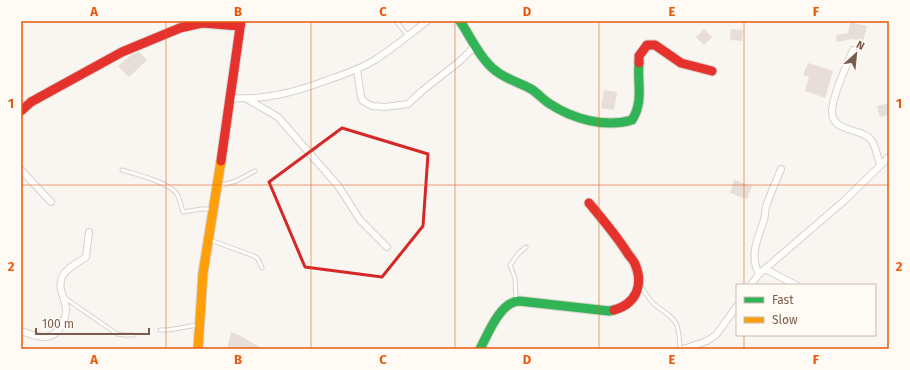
<svg xmlns="http://www.w3.org/2000/svg" width="910" height="370" viewBox="0 0 910 370" font-family="'Fira Sans',sans-serif">
	<style>
		.building { fill: #e6ded7 }
		.lines { fill: none; stroke-linecap: round; stroke-linejoin: round }
		.lane-casing { stroke: #d7d1cb; stroke-width: 5 }
		.street-casing { stroke: #d7d1cb; stroke-width: 8 }
		.fast-casing { stroke: #d9d2cb; stroke-width: 11 }
		.slow-casing { stroke: #d9d2cb; stroke-width: 11 }
		.jam-casing { stroke: #d9d2cb; stroke-width: 11 }
		.lane { stroke: #fefefd; stroke-width: 3 }
		.street { stroke: #fefefd; stroke-width: 6 }
		.fast { stroke: #30b455; stroke-width: 9 }
		.slow { stroke: #ff9f0a; stroke-width: 9 }
		.jam { stroke: #e5322d; stroke-width: 9 }
		.marked { fill: none; stroke: #d62828; stroke-width: 3; stroke-linejoin: round }
		.grid { fill: none; stroke: #e8590c; stroke-width: 1; stroke-opacity: 0.55 }
		.neatline { fill: none; stroke: #e8590c; stroke-width: 1.5 }
		.grid-label { font-size: 13px; text-anchor: middle; font-weight: bold; fill: #e8590c }
	</style>
	<rect width="100%" height="100%" fill="#f9f5f0"/>
	<g class="building">
		<polygon points="850,22 867,26 863,41 853,39 837,42 836,35 848,33"/>
		<polygon points="704,29 712,37 704,45 696,37"/>
		<polygon points="731,29 743,30 742,41 730,40"/>
		<polygon points="139,52 147,60 129,77 118,66 131,55"/>
		<polygon points="808,63 833,71 825,98 805,91 809,77 803,75"/>
		<polygon points="604,90 617,92 614,110 601,108"/>
		<polygon points="889,103 889,115 880,117 877,106"/>
		<polygon points="734,180 752,186 747,199 730,193"/>
		<polygon points="231,332 239,335 263,349 227,349"/>
	</g>
	<g class="lines">
		<defs>
			<g id="lane">
				<polyline points="396,21 408,36"/>
				<path d="M122,170C135,174 169,182 177,194C180,199 181,206 183,212L202,209H212"/>
				<polyline points="219,186 236,181 255,171"/>
				<polyline points="210,240 254,256 258,259 262,268"/>
				<path d="M641,287C646,293 650,301 655,305C677,321 679,320 680,349"/>
				<polyline points="65,298 117,334 124,335 134,335"/>
				<polyline points="516,299 515,278 510,265 518,254 526,247"/>
				<polyline points="160,330 168,330 197,325"/>
			</g>
			<g id="street">
				<path d="M853,50C847,64 831,99 832,112C833,134 863,127 872,141C876,148 878,158 880,165"/>
				<polyline points="357,69 361,97 363,101 372,106 385,107 408,104 422,91 460,61 476,45"/>
				<path d="M230,98C264,100 293,93 325,81C342,75 358,70 373,61C392,49 409,35 427,21"/>
				<polyline points="247,99 278,117 339,187 360,220 387,247"/>
				<polyline points="21,170 51,202"/>
				<polyline points="765,269 796,285"/>
				<path d="M759,274C749,255 758,238 764,220C765,216 765,211 766,207C770,194 776,182 781,169"/>
				<polyline points="751,285 759,274 845,200 889,157"/>
				<path d="M21,331C37,337 52,343 62,325C64,320 66,316 66,310C66,299 57,289 62,277C66,268 78,263 86,257L89,232"/>
				<polyline points="683,349 707,341 716,335 737,306"/>
			</g>
			<g id="fast">
				<path d="M460,21C470,36 481,60 496,71C506,79 520,83 531,89C538,93 543,100 550,104C573,119 605,128 632,120C644,101 637,84 639,63"/>
				<path d="M480,349C488,334 500,302 519,301L609,311L614,310"/>
			</g>
			<polyline id="slow" points="198,349 203,273 221,161"/>
			<g id="jam">
				<polyline points="639,63 639,56 647,45 655,45 681,63 712,71"/>
				<polyline points="21,111 31,102 122,52 180,28 202,23 240,26"/>
				<polyline points="221,161 241,21"/>
				<path d="M589,203C603,220 617,236 628,254C631,258 634,261 635,264C644,285 636,304 614,310"/>
			</g>
		</defs>
		<use href="#lane" class="lane-casing"/>
		<use href="#street" class="street-casing"/>
		<use href="#fast" class="fast-casing"/>
		<use href="#slow" class="slow-casing"/>
		<use href="#jam" class="jam-casing"/>
		<use href="#lane" class="lane"/>
		<use href="#street" class="street"/>
		<use href="#fast" class="fast"/>
		<use href="#slow" class="slow"/>
		<use href="#jam" class="jam"/>
	</g>
	<path class="marked" d="M342,128L428,154L423,226L382,277L305,267L269,182Z"/>
	<path class="grid" d="M166,21V349M311,21V349M455,21V349M599,21V349M744,21V285M21,185H889M744,335V349"/>
	<rect width="910" height="370" fill="none" stroke="#fffaf3" stroke-width="44"/>
	<rect x="736" y="284" width="140" height="52" fill="#fffaf3" stroke="#cabbb1"/>
	<rect x="744" y="297" width="20" height="6" fill="#30b455" stroke="#cabbb1"/>
	<text x="772" y="304" font-size="12" fill="#7a5c4d">Fast</text>
	<rect x="744" y="317" width="20" height="6" fill="#ff9f0a" stroke="#cabbb1"/>
	<text x="772" y="324" font-size="12" fill="#7a5c4d">Slow</text>
	<g transform="translate(856 54) rotate(27)" stroke="#fffaf3" stroke-width="3" paint-order="stroke">
	<path d="M0-3L7 15L0 10L-7 15Z" fill="#7a5c4d"/>
	<text y="-6" font-size="11" font-weight="bold" text-anchor="middle" fill="#7a5c4d">N</text>
	</g>
	<path d="M36 328v6h113v-6" fill="none" stroke="#7a5c4d" stroke-width="2"/>
	<text x="42" y="328" font-size="12" fill="#7a5c4d" stroke="#fffaf3" stroke-width="3" paint-order="stroke">100 m</text>
	<rect x="22" y="22" width="866" height="326" class="neatline"/>
	<g class="grid-label">
		<text x="94" y="16">A</text>
		<text x="238" y="16">B</text>
		<text x="383" y="16">C</text>
		<text x="527" y="16">D</text>
		<text x="672" y="16">E</text>
		<text x="816" y="16">F</text>
		<text x="11" y="108">1</text>
		<text x="899" y="108">1</text>
		<text x="11" y="271">2</text>
		<text x="899" y="271">2</text>
		<text x="94" y="364">A</text>
		<text x="238" y="364">B</text>
		<text x="383" y="364">C</text>
		<text x="527" y="364">D</text>
		<text x="672" y="364">E</text>
		<text x="816" y="364">F</text>
	</g>
</svg>
